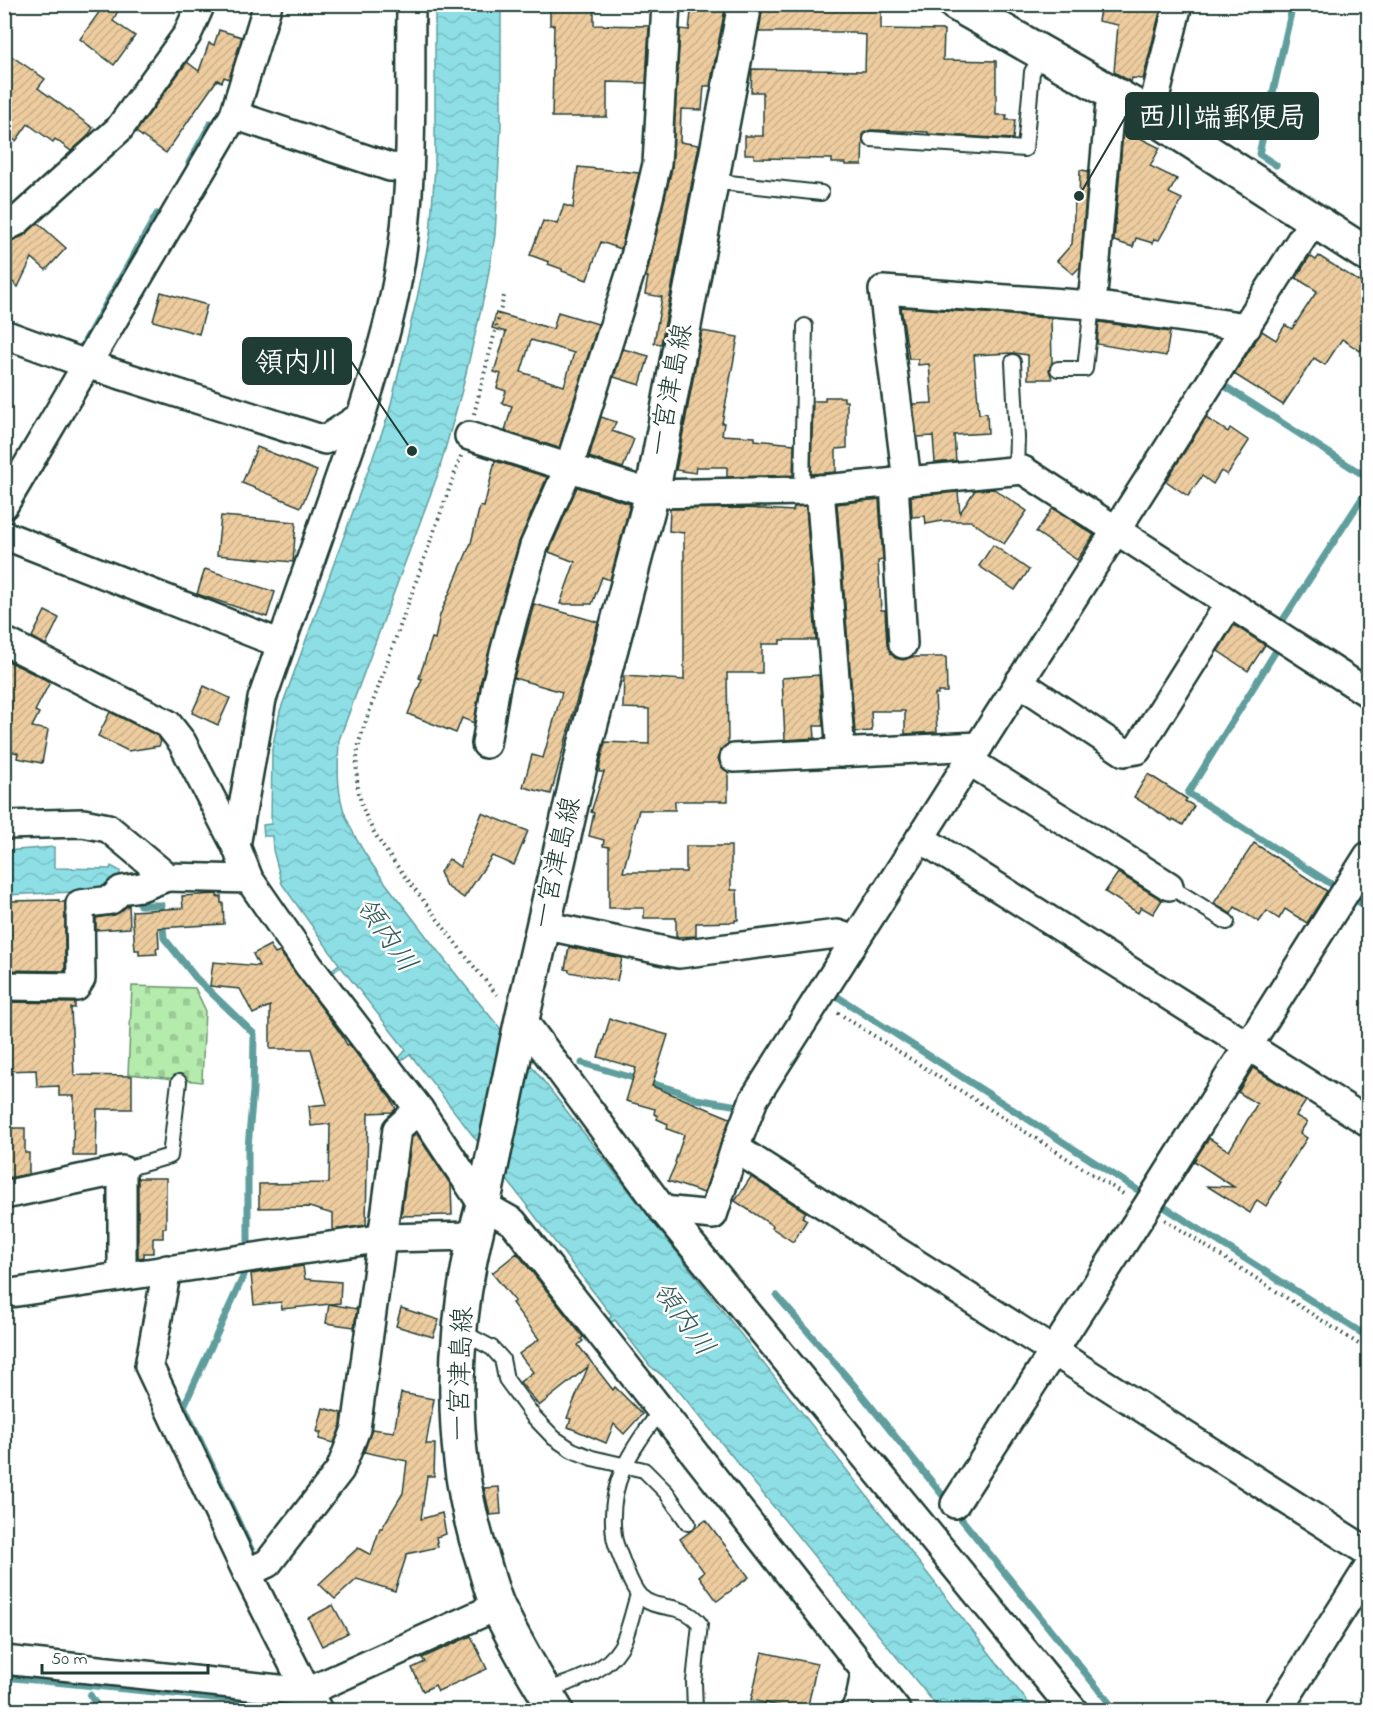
<svg xmlns="http://www.w3.org/2000/svg" width="1373" height="1715" viewBox="0 0 1373 1715" font-family="'Indie Flower','Klee One',sans-serif">
	<style>
		.cemetery { fill: url(#cemetery-stones); stroke: #6a9470; stroke-width: 1.5 }
		.water { fill: url(#water-waves); stroke: #619e9e; stroke-width: 1.5 }
		.lines { fill: none; stroke-linecap: round; stroke-linejoin: round }
		.stream { stroke: #619e9e; stroke-width: 7 }
		.building { fill: url(#building-hatch); stroke: #1f3d34; stroke-width: 1.5; fill-rule: evenodd }
		.lane-casing { stroke: #1f3d34; stroke-width: 18 }
		.street-casing { stroke: #1f3d34; stroke-width: 32 }
		.secondary-casing { stroke: #1f3d34; stroke-width: 38 }
		.path { stroke: #1f3d34; stroke-width: 4; stroke-dasharray: 1.5 4.5; stroke-linecap: butt }
		.lane { stroke: #fff; stroke-width: 14 }
		.street { stroke: #fff; stroke-width: 27 }
		.secondary { stroke: #fff; stroke-width: 33 }
		.labels { text-anchor: middle; dominant-baseline: central; stroke-width: 5; stroke-linejoin: round; paint-order: stroke }
		.street-label { font-size: 27px; fill: #1f3d34; stroke: #fff }
		.water-label { font-size: 28px; font-style: italic; fill: #355d57; stroke: #fff }
		.leader { fill: none; stroke: #1f3d34; stroke-width: 2 }
		.callout-dot { fill: #1f3d34; stroke: #fff; stroke-width: 2 }
		.callout { fill: #1f3d34; stroke: #1f3d34; stroke-width: 2 }
		.callout-label { font-size: 28px; text-anchor: middle; font-weight: bold; fill: #fff }
	</style>
	<defs>
		<pattern id="cemetery-stones" width="16" height="16" patternUnits="userSpaceOnUse" patternTransform="scale(1.5)"><rect width="16" height="16" fill="#b5ebad"/><path d="M2 7V4a2 2 0 0 1 4 0v3zM10 15v-3a2 2 0 0 1 4 0v3z" fill="#9bca95"/></pattern>
		<pattern id="water-waves" width="16" height="10" patternUnits="userSpaceOnUse" patternTransform="scale(1.5)"><rect width="16" height="10" fill="#8ddfe5"/><path d="M0 5q4-4 8 0t8 0" fill="none" stroke="#79c0c5"/></pattern>
		<pattern id="building-hatch" width="6" height="6" patternUnits="userSpaceOnUse" patternTransform="scale(1.5)"><rect width="6" height="6" fill="#edcc9f"/><path d="M-1 1l2-2M0 6l6-6M5 7l2-2" fill="none" stroke="#cbb08a"/></pattern>
	</defs>
	<rect width="100%" height="100%" fill="#fff"/>
	<filter id="ink" filterUnits="userSpaceOnUse"><feTurbulence type="fractalNoise" baseFrequency=".0167" numOctaves="2"/><feDisplacementMap in="SourceGraphic" scale="12" xChannelSelector="R" yChannelSelector="G"/><feConvolveMatrix kernelMatrix="1 2 1 2 8 2 1 2 1" color-interpolation-filters="sRGB"/></filter>
	<g filter="url(#ink)">
		<polygon class="cemetery" points="132,986 195,988 205,1009 202,1082 128,1074"/>
		<g class="water">
			<path d="M435,5H501V126L495,235L486,288L462,390L438,474L339,740C338,765 336,792 346,817C361,854 387,885 411,916C447,964 484,1010 523,1055L1034,1710H940L674,1385L650,1366L615,1320L607,1324L605,1322L612,1316L410,1054L400,1061L399,1058L406,1050L341,967L331,974L329,972L339,964L282,884L273,850L272,836H264L263,825L271,824L272,749L280,711L388,416L417,298L430,235L435,167Z"/>
			<polygon points="54,847 54,868 110,869 111,866 120,871 120,880 96,891 5,895 5,851"/>
		</g>
		<g class="lines">
			<g class="stream">
				<polyline points="189,163 211,123"/>
				<polyline points="1276,165 1259,154 1293,4"/>
				<polyline points="81,348 157,214"/>
				<polyline points="1223,385 1368,478"/>
				<polyline points="1281,623 1368,489"/>
				<polyline points="1279,646 1188,793 1336,887"/>
				<polyline points="1352,897 1368,908"/>
				<polyline points="140,905 161,905 164,938 196,978 254,1034 253,1091 248,1147 248,1249"/>
				<polyline points="838,997 1136,1189"/>
				<polyline points="582,1063 678,1091 696,1099 738,1106 740,1101"/>
				<polyline points="1158,1203 1368,1337"/>
				<polyline points="248,1266 184,1406 257,1562"/>
				<polyline points="777,1296 853,1384 948,1502"/>
				<polyline points="955,1511 1115,1710"/>
				<polyline points="4,1677 305,1707"/>
				<polyline points="90,1695 100,1710"/>
			</g>
		</g>
		<g class="building">
			<polygon points="105,4 121,4 113,21 135,36 114,65 80,39"/>
			<polygon points="592,4 592,8 594,8 594,25 649,26 646,83 607,82 607,117 552,117 554,25 550,25 550,5"/>
			<polygon points="692,4 726,4 710,86 704,86 702,110 681,109 680,142 699,145 661,344 654,343 662,297 645,294 648,277 646,277 672,168 680,29 689,30"/>
			<polygon points="763,4 881,4 881,29 944,30 943,60 996,61 996,115 1007,115 1006,120 1015,120 1013,139 928,134 928,132 871,130 863,133 862,165 845,165 845,163 832,163 832,159 754,158 754,154 745,154 745,136 763,136 763,92 751,92 752,69 865,71 866,35 856,34 856,32 759,32"/>
			<polygon points="1101,4 1162,4 1143,79 1132,78 1131,82 1114,72 1118,25 1098,21"/>
			<polygon points="219,30 242,37 229,79 224,77 222,82 217,80 166,153 136,132 187,62 199,71 209,43 214,45"/>
			<polygon points="4,51 45,79 38,88 93,128 87,137 71,151 55,139 53,142 28,124 16,141 4,133"/>
			<polygon points="1123,131 1137,133 1136,136 1160,148 1150,166 1177,179 1169,193 1182,199 1159,240 1154,239 1153,243 1136,238 1133,247 1114,241"/>
			<polygon points="578,167 639,173 621,249 601,242 587,280 562,271 562,269 548,264 549,262 530,255 543,221 546,222 547,221 557,224 564,205 573,208"/>
			<polygon points="1080,170 1088,171 1080,267 1073,274 1057,261 1072,244 1075,199 1079,199"/>
			<polygon points="38,223 66,248 46,270 32,258 18,287 4,274 4,244 23,236"/>
			<polygon points="1310,256 1316,260 1319,256 1368,287 1368,337 1360,351 1342,339 1325,365 1314,358 1283,405 1234,374 1262,331 1276,340 1285,325 1292,329 1317,291 1296,278"/>
			<polygon points="161,292 207,305 199,334 153,321"/>
			<polygon points="901,307 1051,318 1052,363 1049,370 1052,379 1028,379 1028,355 1013,353 974,355 979,414 987,413 988,433 954,435 956,461 935,463 933,436 917,437 913,404 932,403 929,364 918,365 918,359 909,359"/>
			<path d="M558,312L598,324L559,448L505,431L512,406L502,403L506,391L497,388L501,374L494,372L506,332L492,328L496,313L553,329ZM531,340L574,353L564,386L521,372Z"/>
			<polygon points="1099,322 1170,332 1166,356 1097,344"/>
			<polygon points="702,331 738,337 722,423 724,423 722,435 755,437 755,440 794,444 793,475 727,477 727,467 696,467 695,473 676,470"/>
			<polygon points="623,349 649,356 640,385 614,377"/>
			<polygon points="825,397 844,397 844,401 847,401 847,448 836,449 836,472 811,474 813,401 825,401"/>
			<polygon points="601,417 616,422 612,431 634,439 623,468 589,457"/>
			<polygon points="1206,418 1228,432 1230,428 1249,441 1227,475 1221,471 1213,484 1202,476 1188,496 1166,481"/>
			<polygon points="257,447 317,471 301,507 242,483"/>
			<polygon points="495,461 547,477 519,542 481,681 474,723 462,718 456,733 408,714 422,679 419,678 432,638 435,639 440,615 471,543 480,506 484,507"/>
			<polygon points="577,487 630,504 610,580 602,577 592,604 560,604 575,562 549,552"/>
			<polygon points="994,489 1027,511 1004,544 971,521 942,521 926,524 925,516 912,517 911,496 958,492 960,513 975,490"/>
			<polygon points="879,499 883,560 878,561 881,610 885,610 887,645 890,652 895,658 903,660 912,657 946,657 947,692 938,692 938,694 935,694 937,732 905,734 905,711 871,711 872,731 855,732 837,504"/>
			<polygon points="806,506 816,640 780,640 780,644 762,644 762,673 727,673 728,744 720,750 718,758 721,767 728,772 728,801 675,801 675,810 639,810 623,872 686,872 686,846 731,846 731,890 737,890 738,920 735,920 735,922 696,923 696,936 676,937 676,918 644,918 644,908 609,908 609,847 603,846 604,840 589,836 594,813 591,812 604,772 599,772 600,765 605,742 649,744 649,709 623,708 624,676 684,680 684,533 669,531 670,509 746,508 793,511 794,507"/>
			<polygon points="1053,508 1094,535 1077,560 1036,532"/>
			<polygon points="221,516 296,522 293,562 217,555"/>
			<polygon points="993,545 1029,570 1015,590 979,566"/>
			<polygon points="205,569 275,592 267,617 197,594"/>
			<polygon points="534,604 598,622 551,794 523,787 532,755 543,758 562,692 514,678"/>
			<polygon points="45,611 59,618 46,645 32,637"/>
			<polygon points="1234,625 1265,645 1248,671 1218,651"/>
			<polygon points="4,659 50,682 35,711 39,713 32,727 48,730 42,763 17,758 18,753 4,750"/>
			<polygon points="819,675 823,726 814,726 815,738 785,740 782,678"/>
			<polygon points="204,686 230,698 218,725 192,713"/>
			<polygon points="110,712 158,736 161,741 159,746 128,751 98,736"/>
			<polygon points="1148,774 1187,799 1185,801 1194,806 1183,825 1173,819 1172,821 1134,797"/>
			<polygon points="482,813 528,831 514,865 492,856 464,898 446,886 440,872 449,859 460,867"/>
			<polygon points="1254,843 1327,891 1307,923 1285,909 1279,919 1267,911 1259,922 1235,907 1231,914 1214,903"/>
			<polygon points="1118,873 1162,900 1153,914 1141,907 1138,913 1105,892"/>
			<polygon points="217,894 217,897 221,896 221,903 223,903 224,924 158,928 159,948 156,949 157,954 139,955 139,950 135,950 132,911 183,908 182,896"/>
			<polygon points="59,900 59,902 65,902 65,971 4,970 4,905 9,905 9,901"/>
			<polygon points="129,905 130,928 96,930 96,918 114,915"/>
			<polygon points="270,945 275,954 280,952 341,1034 347,1045 349,1044 391,1099 396,1109 392,1112 368,1113 366,1225 333,1230 333,1214 309,1207 259,1208 259,1184 329,1183 330,1124 311,1126 309,1106 327,1104 311,1049 270,1049 270,1006 253,1014 240,989 210,986 213,962 259,966 253,954"/>
			<polygon points="569,947 622,958 617,981 569,972 569,970 565,969"/>
			<polygon points="4,1002 75,1003 75,1008 71,1008 74,1075 132,1076 132,1109 97,1109 96,1156 73,1156 74,1096 59,1096 59,1086 37,1087 36,1070 4,1071"/>
			<polygon points="610,1019 668,1035 652,1086 730,1118 704,1193 668,1181 676,1163 675,1162 684,1135 667,1129 668,1124 657,1119 658,1116 654,1114 655,1109 626,1101 636,1068 598,1057"/>
			<polygon points="1253,1068 1306,1101 1296,1116 1307,1122 1300,1133 1307,1138 1279,1181 1281,1182 1266,1206 1257,1200 1250,1213 1207,1186 1234,1187 1194,1161 1209,1138 1229,1151 1257,1104 1238,1092"/>
			<polygon points="8,1128 25,1128 25,1153 29,1153 29,1174 7,1178"/>
			<polygon points="416,1133 451,1185 452,1215 401,1216 412,1137"/>
			<polygon points="751,1177 806,1212 802,1217 807,1220 793,1242 772,1228 773,1226 735,1201"/>
			<polygon points="138,1178 166,1178 166,1228 163,1228 163,1238 153,1238 153,1253 144,1253 144,1257 138,1258"/>
			<polygon points="517,1253 583,1337 581,1339 583,1341 578,1345 613,1390 615,1387 642,1414 624,1434 614,1424 606,1443 568,1427 571,1419 567,1418 588,1367 539,1406 520,1382 533,1372 519,1354 539,1339 512,1303 515,1301 492,1273"/>
			<polygon points="303,1266 305,1279 341,1282 340,1303 282,1309 281,1302 254,1305 251,1274"/>
			<polygon points="329,1304 357,1309 354,1327 326,1323"/>
			<polygon points="401,1308 439,1320 433,1337 396,1326"/>
			<polygon points="401,1393 434,1399 426,1444 435,1444 434,1476 427,1476 421,1519 442,1513 446,1534 436,1537 438,1547 407,1554 395,1591 357,1579 335,1599 319,1584 358,1548 371,1555 380,1528 382,1528 403,1493 407,1461 364,1452 372,1429 394,1432"/>
			<polygon points="323,1408 342,1413 341,1425 334,1443 319,1439 321,1432 317,1432"/>
			<polygon points="499,1487 501,1514 490,1515 484,1488"/>
			<polygon points="706,1520 749,1577 717,1601 699,1576 704,1572 680,1539"/>
			<polygon points="333,1605 348,1633 322,1646 308,1618"/>
			<polygon points="471,1636 487,1669 438,1691 435,1685 423,1691 412,1668 425,1662 422,1658"/>
			<polygon points="762,1652 817,1664 807,1710 797,1710 751,1700"/>
		</g>
		<g class="lines">
			<defs>
				<g id="lane">
					<polyline points="871,139 1025,149 1032,72 1043,54"/>
					<polyline points="711,181 821,193"/>
					<polyline points="1013,362 1017,437 1016,471"/>
					<polyline points="1058,369 1085,369 1092,305"/>
					<polyline points="802,491 805,326"/>
					<polyline points="1169,886 1227,922"/>
					<polyline points="122,1170 170,1156 179,1082"/>
					<polyline points="460,1331 492,1348 502,1359 506,1379 533,1416 554,1438 572,1450 592,1458 644,1470 666,1492 688,1523"/>
					<path d="M661,1410C631,1451 607,1482 614,1536C615,1545 620,1554 623,1563C627,1572 632,1588 640,1596C658,1613 681,1600 700,1624L694,1682L695,1710"/>
					<path d="M545,1691C572,1681 604,1674 620,1648C628,1636 633,1609 638,1595"/>
				</g>
				<g id="street">
					<polyline points="1111,92 1092,305 1247,327"/>
					<polyline points="234,115 390,167 409,168"/>
					<polyline points="1151,115 1178,4"/>
					<polyline points="4,228 16,222 119,129 187,35 201,4"/>
					<polyline points="4,334 86,364 325,440 361,416"/>
					<polyline points="469,436 652,494 802,491 1023,470 1368,693"/>
					<polyline points="907,481 883,290 1092,305"/>
					<polyline points="894,482 903,644"/>
					<polyline points="820,489 841,753"/>
					<polyline points="4,505 234,115 268,4"/>
					<polyline points="4,535 281,644"/>
					<polyline points="4,641 168,724 182,742 236,846 249,879 309,966 419,1109 483,1205 513,1222 896,1710"/>
					<polyline points="1019,682 1124,752 1137,750 1229,604"/>
					<polyline points="486,744 496,685 513,618 534,546 569,467 633,265 657,164 666,4"/>
					<polyline points="734,758 979,746"/>
					<polyline points="969,761 1169,886"/>
					<polyline points="4,825 83,823 108,828 167,877 249,879"/>
					<polyline points="920,838 1368,1122"/>
					<path d="M236,846L262,699L361,416C373,377 386,337 394,297C415,202 410,101 411,4"/>
					<polyline points="543,925 679,954 837,934 855,940"/>
					<polyline points="4,986 76,987 81,979 80,904 111,900 121,890 141,887 167,877"/>
					<polyline points="522,1019 663,1210 1073,1710"/>
					<polyline points="735,1148 1368,1552"/>
					<polyline points="4,1195 122,1170 122,1276"/>
					<polyline points="663,1210 713,1215 735,1148 754,1099 1313,221"/>
					<polyline points="167,1269 149,1366 247,1573 307,1692 318,1710"/>
					<polyline points="4,1294 384,1238 475,1236"/>
					<polyline points="955,1504 1146,1208 1368,856"/>
					<polyline points="247,1573 268,1563 340,1470 356,1429 397,1129 419,1109"/>
					<polyline points="4,1660 307,1692 498,1606"/>
					<polyline points="855,1710 860,1700 865,1672"/>
					<polyline points="1278,1710 1368,1568"/>
				</g>
				<g id="secondary">
					<polyline points="956,4 1151,115 1368,255"/>
					<path d="M556,1710C535,1677 515,1642 498,1607C492,1593 488,1578 484,1564C445,1448 451,1322 483,1205L522,1019L583,753L652,494L745,4"/>
				</g>
			</defs>
			<use href="#lane" class="lane-casing"/>
			<use href="#street" class="street-casing"/>
			<use href="#secondary" class="secondary-casing"/>
			<g class="path">
				<polyline points="474,414 504,296"/>
				<path d="M461,456L361,735C354,763 355,790 366,816C377,843 397,865 414,888C442,925 469,962 499,997"/>
				<polyline points="838,1013 1125,1195"/>
				<polyline points="1165,1220 1368,1350"/>
			</g>
			<use href="#lane" class="lane"/>
			<use href="#street" class="street"/>
			<use href="#secondary" class="secondary"/>
		</g>
	</g>
	<g class="labels">
		<g class="street-label">
			<text transform="translate(672 390) rotate(-79)">一宮津島線</text>
			<text transform="translate(558 863) rotate(-77)">一宮津島線</text>
			<text transform="translate(462 1374) rotate(-88)">一宮津島線</text>
		</g>
		<g class="water-label">
			<text transform="translate(385 936) rotate(55)">領内川</text>
			<text transform="translate(682 1320) rotate(54)">領内川</text>
		</g>
	</g>
	<path class="leader" d="M1079 196L1126 116M412 451L351 361"/>
	<g class="callout-dot">
		<circle cx="1079" cy="196" r="6"/>
		<circle cx="412" cy="451" r="6"/>
	</g>
	<g class="callout">
		<rect x="1126" y="93" width="192" height="46" rx="6"/>
		<rect x="243" y="338" width="108" height="46" rx="6"/>
	</g>
	<g class="callout-label">
		<text x="1222" y="126">西川端郵便局</text>
		<text x="297" y="371">領内川</text>
	</g>
	<rect width="1373" height="1715" fill="none" stroke="#fff" stroke-width="24"/>
	<rect x="12" y="12" width="1349" height="1691" fill="none" stroke="#1f3d34" stroke-width="2" filter="url(#ink)"/>
	<path d="M42 1664v9h166v-9" fill="none" stroke="#1f3d34" stroke-width="3"/>
	<text x="51" y="1664" font-size="18" fill="#1f3d34" stroke="#ffffff" stroke-width="4.5" paint-order="stroke">50 m</text>
</svg>
